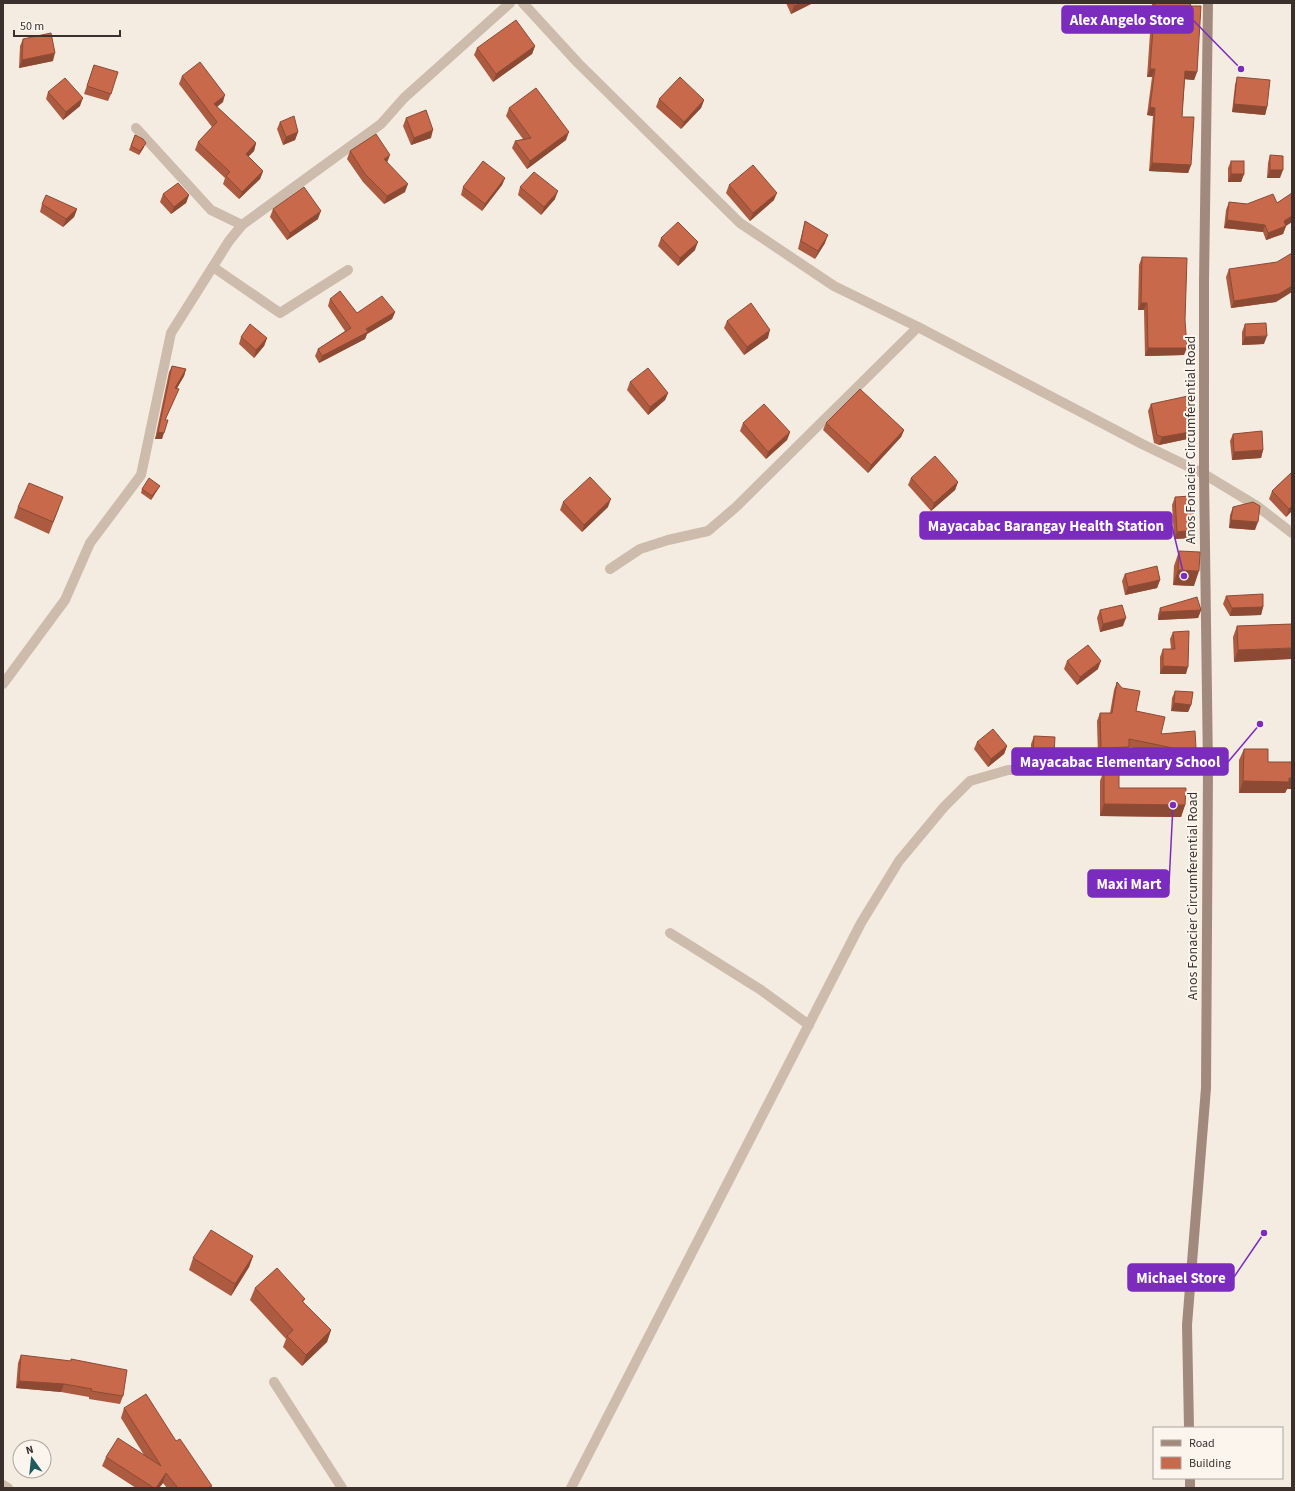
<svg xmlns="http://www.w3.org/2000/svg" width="1295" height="1491" viewBox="0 0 1295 1491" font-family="'Source Sans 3',sans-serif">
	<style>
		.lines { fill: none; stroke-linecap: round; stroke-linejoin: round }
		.minor { stroke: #cdbbac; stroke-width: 10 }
		.tertiary { stroke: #cdbbac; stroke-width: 10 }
		.secondary { stroke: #a18a7d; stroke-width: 10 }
		.wall { fill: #ac5a40 }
		.shaded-wall { fill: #8c4a34 }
		.building { fill: #c8694b; stroke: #8c4a34 }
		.labels { text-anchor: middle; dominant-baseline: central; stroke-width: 4; stroke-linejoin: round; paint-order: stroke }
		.street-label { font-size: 14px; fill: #3b302b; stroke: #fbf5ee }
		.leader { fill: none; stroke: #7b2cbf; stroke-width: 1.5 }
		.callout-dot { fill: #7b2cbf; stroke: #fbf5ee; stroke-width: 1.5 }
		.callout { fill: #7b2cbf; stroke: #7b2cbf; stroke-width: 1.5 }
		.callout-label { font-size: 15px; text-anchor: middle; font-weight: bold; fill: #fff }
	</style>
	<rect width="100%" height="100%" fill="#f4ebe1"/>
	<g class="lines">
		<g class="minor">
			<polyline points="136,128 211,210 242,225"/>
			<polyline points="213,267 280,313 348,270"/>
			<polyline points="610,569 640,549 668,540 708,531 736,507 918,327"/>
			<polyline points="3,684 65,600 90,543 141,475 171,333 229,241 242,225 381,124 404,98 510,3"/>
			<polyline points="670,933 761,990 809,1025"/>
			<polyline points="274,1382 342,1488"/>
			<polyline points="3,1485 8,1488"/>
			<polyline points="571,1488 861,923 899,861 944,807 970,781 1008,770 1208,769"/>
		</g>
		<polyline class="tertiary" points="523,3 578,63 740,223 834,286 918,327 1142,444 1204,474 1257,506 1292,533"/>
		<g class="secondary">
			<polyline points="1189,1428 1187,1325 1206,1088 1208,769 1204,474 1204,281 1208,3"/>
			<polyline points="1190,1478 1190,1488"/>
		</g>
	</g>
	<g class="wall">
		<polygon points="786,3 813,3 791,14"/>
		<polygon points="1150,3 1190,3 1197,72 1194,80 1185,79 1182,117 1191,165 1188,173 1149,171 1153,116 1147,115 1152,77 1147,77 1152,4 1150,4"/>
		<polygon points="23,39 53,61 19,68 20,46"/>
		<polygon points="535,46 532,54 493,82 474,55 477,48"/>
		<polygon points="94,65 111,94 108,101 84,94"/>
		<polygon points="182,76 223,102 217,107 256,143 254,151 248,157 263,171 260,179 239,199 223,184 225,178 195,150 198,142 212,127 179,84"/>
		<polygon points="1237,77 1267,107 1265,115 1232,112 1235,85"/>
		<polygon points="48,92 80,106 63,120 46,99"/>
		<polygon points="659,99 704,100 701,108 681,129 656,107"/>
		<polygon points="509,108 566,140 527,169 512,148 515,141 523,139 506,116"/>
		<polygon points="406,118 431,138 411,145 403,126"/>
		<polygon points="280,122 298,132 295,140 283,145 277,129"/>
		<polygon points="135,135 144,147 139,155 129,150"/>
		<polygon points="350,151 405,192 384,204 363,182 347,159"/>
		<polygon points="1270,155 1280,178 1267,178 1268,163"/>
		<polygon points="1231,161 1244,174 1241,182 1228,182 1228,168"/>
		<polygon points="505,178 502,185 482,211 461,195 463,187"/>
		<polygon points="729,185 774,200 750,221 726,193"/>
		<polygon points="520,187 555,199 541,215 518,195"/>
		<polygon points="1292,193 1292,222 1286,226 1283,234 1266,240 1263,232 1224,228 1226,210 1229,202 1247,204 1277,203"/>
		<polygon points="163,194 189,195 186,203 171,214 160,202"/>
		<polygon points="42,204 77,209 74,217 63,227 40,212"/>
		<polygon points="273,209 318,219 287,240 270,217"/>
		<polygon points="805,221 825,243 815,259 798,249"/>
		<polygon points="661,238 695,250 678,266 658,246"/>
		<polygon points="1142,257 1184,355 1145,356 1144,310 1138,310 1139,265"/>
		<polygon points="1229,269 1276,302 1231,308 1226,277"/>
		<polygon points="330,299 357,313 395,312 392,319 367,334 365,339 319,363 315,356 318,349 345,331 328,306"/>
		<polygon points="727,321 768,338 744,355 724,328"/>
		<polygon points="1245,324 1264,344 1242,345 1242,332"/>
		<polygon points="241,337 267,338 264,346 254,358 239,344"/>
		<polygon points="172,366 186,369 184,376 177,388 176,395 165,420 162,439 155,439 169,372"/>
		<polygon points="630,382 668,393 665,400 648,415 627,390"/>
		<polygon points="1151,404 1192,438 1159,445 1154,443 1148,411"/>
		<polygon points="743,423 790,432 787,440 766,459 740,431"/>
		<polygon points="826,423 904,430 901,437 868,473 823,430"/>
		<polygon points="1233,434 1263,450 1261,458 1232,460 1230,441"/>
		<polygon points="1292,472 1292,511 1286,517 1269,499 1272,491"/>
		<polygon points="911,478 958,482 955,490 931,511 908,485"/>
		<polygon points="142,489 158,489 151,500 141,493"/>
		<polygon points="1175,497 1192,538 1174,539 1172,505"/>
		<polygon points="563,502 608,507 582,532 560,510"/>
		<polygon points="18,507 59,508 49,534 14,518"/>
		<polygon points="1233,507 1255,530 1229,528 1230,515"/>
		<polygon points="1179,551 1194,586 1173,585 1174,566"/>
		<polygon points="1125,574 1160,580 1157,588 1125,595 1122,581"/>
		<polygon points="1226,596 1263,607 1261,615 1230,616 1223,604"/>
		<polygon points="1160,608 1201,610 1198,618 1158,620 1158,615"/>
		<polygon points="1100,610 1123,626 1100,632 1097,618"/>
		<polygon points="1292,624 1234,662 1233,637 1237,626"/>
		<polygon points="1173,632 1186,674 1160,674 1160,657 1163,649 1171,649 1170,639"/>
		<polygon points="1067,661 1098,669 1077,685 1064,669"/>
		<polygon points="1117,682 1136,711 1161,734 1194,755 1175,757 1129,747 1126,755 1098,756 1097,721 1100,713 1110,713 1114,690"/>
		<polygon points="1175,691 1191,705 1188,712 1171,711 1172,698"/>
		<polygon points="1034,736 1054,754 1051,761 1031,761 1031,744"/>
		<polygon points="977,742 1007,746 1004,754 988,767 974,749"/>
		<polygon points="1244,749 1268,762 1287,789 1285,793 1239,793 1239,760"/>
		<polygon points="1104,770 1119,788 1185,805 1181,817 1100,816 1100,781"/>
		<polygon points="253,1256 249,1267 231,1296 189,1270 193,1258"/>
		<polygon points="255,1288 305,1299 303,1302 331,1330 327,1342 302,1366 283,1347 286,1339 250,1300"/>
		<polygon points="21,1355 123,1396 120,1404 89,1399 89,1397 61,1392 16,1388 18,1363"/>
		<polygon points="124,1408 176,1441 211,1488 167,1488 163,1483 159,1488 136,1488 102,1466 106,1457 144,1455 121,1418"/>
	</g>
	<g class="shaded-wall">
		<polygon points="800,3 813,3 791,14 794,6"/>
		<polygon points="535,46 532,54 493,82 496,74"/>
		<polygon points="55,53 53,61 19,68 22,60"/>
		<polygon points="1150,69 1155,69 1152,77 1147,77"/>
		<polygon points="1185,71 1197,72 1194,80 1182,79"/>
		<polygon points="225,95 223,102 211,111 214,104"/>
		<polygon points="83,98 80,106 63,120 66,112"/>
		<polygon points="704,100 701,108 681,129 684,122"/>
		<polygon points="1234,104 1267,107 1265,115 1232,112"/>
		<polygon points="1150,107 1155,108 1153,116 1147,115"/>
		<polygon points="433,130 431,138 411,145 414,138"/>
		<polygon points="298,132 295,140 283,145 286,137"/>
		<polygon points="569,132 566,140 527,169 530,161"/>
		<polygon points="146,143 144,147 139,155 140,151"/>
		<polygon points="256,143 254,151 243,162 246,154"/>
		<polygon points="390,155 387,163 384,159"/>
		<polygon points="1152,163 1191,165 1188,173 1149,171"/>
		<polygon points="1270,170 1283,170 1280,178 1267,178"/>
		<polygon points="263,171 260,179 239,199 242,192"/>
		<polygon points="1231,174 1244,174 1241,182 1228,182"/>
		<polygon points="505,178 502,185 482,211 485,204"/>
		<polygon points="408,184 405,192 384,204 387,196"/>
		<polygon points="558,191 555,199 541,215 544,207"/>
		<polygon points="777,193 774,200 750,221 753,213"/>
		<polygon points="189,195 186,203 171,214 174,207"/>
		<polygon points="77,209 74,217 63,227 66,219"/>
		<polygon points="321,211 318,219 287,240 290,233"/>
		<polygon points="1292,216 1292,222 1285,226 1286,226 1283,234 1266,240 1268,233 1284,221"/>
		<polygon points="1227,220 1265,225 1263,232 1224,228"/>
		<polygon points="828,235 825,243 815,259 818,251"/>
		<polygon points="698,242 695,250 678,266 680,258"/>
		<polygon points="1292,286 1292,292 1276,302 1231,308 1234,301"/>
		<polygon points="1141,303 1147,303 1144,310 1138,310"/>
		<polygon points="395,312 392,319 367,334 365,339 319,363 322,356"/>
		<polygon points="770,330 768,338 744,355 747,347"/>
		<polygon points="1267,336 1264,344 1242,345 1245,337"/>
		<polygon points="267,338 264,346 254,358 256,350"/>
		<polygon points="1148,348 1187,348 1184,355 1145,356"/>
		<polygon points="186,369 184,376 173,395 175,388"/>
		<polygon points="668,393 665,400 648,415 650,407"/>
		<polygon points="904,430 901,437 868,473 871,465"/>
		<polygon points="1195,431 1192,438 1159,445 1162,437"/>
		<polygon points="158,432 164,433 162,439 155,439"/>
		<polygon points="790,432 787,440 766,459 768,452"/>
		<polygon points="1263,450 1261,458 1232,460 1234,452"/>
		<polygon points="958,482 955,490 931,511 934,503"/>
		<polygon points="160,486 158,489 151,500 152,496"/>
		<polygon points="611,499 608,507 582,532 584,525"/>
		<polygon points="1292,506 1292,511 1286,517 1289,509"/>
		<polygon points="1231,520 1258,522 1255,530 1229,528"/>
		<polygon points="1194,530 1192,538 1174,539 1177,532"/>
		<polygon points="1178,570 1199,571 1194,586 1173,585"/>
		<polygon points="1160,580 1157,588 1125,595 1128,587"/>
		<polygon points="1263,607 1261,615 1230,616 1232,608"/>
		<polygon points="1201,610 1198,618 1158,620 1161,612"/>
		<polygon points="1126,618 1123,626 1100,632 1103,624"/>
		<polygon points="1292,648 1292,659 1234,662 1238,650"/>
		<polygon points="1101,661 1098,669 1077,685 1080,677"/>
		<polygon points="1163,666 1188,667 1186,674 1160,674"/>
		<polygon points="1174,703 1191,705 1188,712 1171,711"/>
		<polygon points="1007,746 1004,754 988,767 991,759"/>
		<polygon points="1129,747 1126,755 1098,756 1101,748"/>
		<polygon points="1196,748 1194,755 1175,757 1178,749"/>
		<polygon points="1033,753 1054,754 1051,761 1031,761"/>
		<polygon points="1289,778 1292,778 1292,789 1287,789 1285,793 1239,793 1243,781"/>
		<polygon points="1104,804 1185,805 1181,817 1100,816"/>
		<polygon points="253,1256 249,1267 231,1296 235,1284"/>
		<polygon points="331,1330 327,1342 302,1366 306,1355"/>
		<polygon points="19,1381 64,1384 61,1392 16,1388"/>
		<polygon points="166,1473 163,1483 159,1488 156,1488"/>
	</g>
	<g class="building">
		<polygon points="793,3 800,3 794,6"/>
		<polygon points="1155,3 1190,3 1191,6 1201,6 1197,72 1185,71 1182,117 1194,117 1191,165 1152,163 1155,108 1150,107 1155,69 1150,69"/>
		<polygon points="516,20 535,46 496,74 477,48"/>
		<polygon points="51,33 55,53 22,60 23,39"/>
		<polygon points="200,62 225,95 214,104 256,143 246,154 263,171 242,192 226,176 230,172 198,142 217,122 182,76"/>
		<polygon points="94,65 118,72 111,94 87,86"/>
		<polygon points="680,77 704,100 684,122 659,99"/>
		<polygon points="1237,77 1270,80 1267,107 1234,104"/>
		<polygon points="65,78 83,98 66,112 48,92"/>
		<polygon points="536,88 569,132 530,161 515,141 531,138 509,108"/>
		<polygon points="426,110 433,130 414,138 406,118"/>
		<polygon points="294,116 298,132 286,137 280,122"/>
		<polygon points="376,134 390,155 384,159 408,184 387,196 365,174 350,151"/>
		<polygon points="135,135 143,139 146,143 140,151 131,146"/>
		<polygon points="1270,155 1283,156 1283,170 1270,170"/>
		<polygon points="483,161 505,178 485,204 463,187"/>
		<rect x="1231" y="161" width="13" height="13"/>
		<polygon points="753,165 777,193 753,213 729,185"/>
		<polygon points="534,172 558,191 544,207 520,187"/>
		<polygon points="178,183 189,195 174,207 163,194"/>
		<polygon points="304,187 321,211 290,233 273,209"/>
		<polygon points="1292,193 1292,216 1284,221 1286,226 1268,233 1265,225 1227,220 1229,202 1247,204 1273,194 1277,203"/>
		<polygon points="46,195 77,209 66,219 42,204"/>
		<polygon points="805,221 828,235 818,251 801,241"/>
		<polygon points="678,222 698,242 680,258 661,238"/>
		<polygon points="1292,253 1292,286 1279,294 1234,301 1229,269 1277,262"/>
		<polygon points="1142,257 1187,258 1185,320 1187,348 1148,348 1147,303 1141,303"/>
		<polygon points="340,291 357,313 382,296 395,312 366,329 368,332 322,356 318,349 351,328 330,299"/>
		<polygon points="751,303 770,330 747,347 727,321"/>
		<polygon points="1266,323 1267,336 1245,337 1245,324"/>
		<polygon points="250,324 267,338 256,350 241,337"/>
		<polygon points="172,366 186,369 175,388 179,389 165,420 168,420 164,433 158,432"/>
		<polygon points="648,368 668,393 650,407 630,382"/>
		<polygon points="860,389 904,430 871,465 826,423"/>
		<polygon points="1188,396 1195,431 1162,437 1157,435 1151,404"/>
		<polygon points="764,404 790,432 768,452 743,423"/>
		<polygon points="1262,431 1263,450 1234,452 1233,434"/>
		<polygon points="935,456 958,482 934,503 911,478"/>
		<polygon points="1292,472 1292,506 1289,509 1272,491"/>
		<polygon points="590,477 611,499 584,525 563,502"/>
		<polygon points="149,478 160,486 152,496 142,489"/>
		<polygon points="29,483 63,497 53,522 18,507"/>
		<polygon points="1192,496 1194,530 1177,532 1175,497"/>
		<polygon points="1253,502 1260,506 1258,522 1231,520 1233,507"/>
		<polygon points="1179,551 1200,552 1199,571 1178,570"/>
		<polygon points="1157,566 1160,580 1128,587 1125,574"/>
		<polygon points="1263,594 1263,607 1232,608 1226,596"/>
		<polygon points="1197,597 1201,610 1161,612 1160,608"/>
		<polygon points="1122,605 1126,618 1103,624 1100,610"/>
		<polygon points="1292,624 1292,648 1238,650 1237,626"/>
		<polygon points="1189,631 1188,667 1163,666 1163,649 1175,649 1173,632"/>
		<polygon points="1088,645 1101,661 1080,677 1067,661"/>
		<polygon points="1117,682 1122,688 1140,691 1136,711 1165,717 1161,734 1195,731 1196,748 1178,749 1129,739 1129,747 1101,748 1100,713 1112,713"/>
		<polygon points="1175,691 1193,692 1191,705 1174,703"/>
		<polygon points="993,729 1007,746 991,759 977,742"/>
		<polygon points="1034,736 1055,737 1054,754 1033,753"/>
		<polygon points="1244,749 1268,749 1268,762 1292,762 1292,778 1289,778 1289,782 1243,781"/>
		<polygon points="1104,770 1119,770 1119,788 1186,788 1185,805 1104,804"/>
		<polygon points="211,1230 253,1256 235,1284 193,1258"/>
		<polygon points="277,1268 305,1299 302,1301 331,1330 306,1355 287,1336 293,1330 255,1288"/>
		<polygon points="21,1355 71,1361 71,1359 127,1370 123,1396 91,1391 92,1389 64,1384 19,1381"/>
		<polygon points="146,1394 176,1441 180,1439 212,1486 207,1488 178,1488 166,1473 156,1488 154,1488 106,1457 118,1438 161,1466 124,1408"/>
	</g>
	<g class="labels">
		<g class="street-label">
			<text transform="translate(1191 440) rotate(-90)">Anos Fonacier Circumferential Road</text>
			<text transform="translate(1193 896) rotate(-90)">Anos Fonacier Circumferential Road</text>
		</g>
	</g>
	<path class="leader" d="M1241 69L1193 20M1184 576L1172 526M1260 724L1228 762M1173 805L1169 884M1264 1233L1234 1277"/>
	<g class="callout-dot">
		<circle cx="1241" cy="69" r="4"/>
		<circle cx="1184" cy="576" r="4"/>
		<circle cx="1260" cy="724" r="4"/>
		<circle cx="1173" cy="805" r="4"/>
		<circle cx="1264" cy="1233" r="4"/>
	</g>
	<g class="callout">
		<rect x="1062" y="6" width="131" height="27" rx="4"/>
		<rect x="920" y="512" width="252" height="27" rx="4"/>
		<rect x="1012" y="748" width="216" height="27" rx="4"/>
		<rect x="1088" y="870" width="81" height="27" rx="4"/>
		<rect x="1128" y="1264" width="106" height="27" rx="4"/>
	</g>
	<g class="callout-label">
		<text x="1127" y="25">Alex Angelo Store</text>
		<text x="1046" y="531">Mayacabac Barangay Health Station</text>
		<text x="1120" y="767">Mayacabac Elementary School</text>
		<text x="1129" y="889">Maxi Mart</text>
		<text x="1181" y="1283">Michael Store</text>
	</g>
	<rect width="1295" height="1491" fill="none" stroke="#3b302b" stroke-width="8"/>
	<rect x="1153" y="1427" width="130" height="52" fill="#fbf5ee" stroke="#aea6a0"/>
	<rect x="1161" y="1440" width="20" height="6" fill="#a18a7d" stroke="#aea6a0"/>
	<text x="1189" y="1447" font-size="12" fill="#3b302b">Road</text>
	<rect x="1161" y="1457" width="20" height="12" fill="#c8694b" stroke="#aea6a0"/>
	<text x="1189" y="1467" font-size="12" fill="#3b302b">Building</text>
	<g transform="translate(32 1459) rotate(345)"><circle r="19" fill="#fbf5ee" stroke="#aea6a0"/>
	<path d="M0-3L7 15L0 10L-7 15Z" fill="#1f5a5e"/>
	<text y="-6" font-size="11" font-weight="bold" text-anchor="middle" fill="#3b302b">N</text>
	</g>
	<path d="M14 30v6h106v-6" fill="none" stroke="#3b302b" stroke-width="2"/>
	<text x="20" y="30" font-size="12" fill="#3b302b" stroke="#fbf5ee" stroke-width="3" paint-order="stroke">50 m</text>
</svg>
